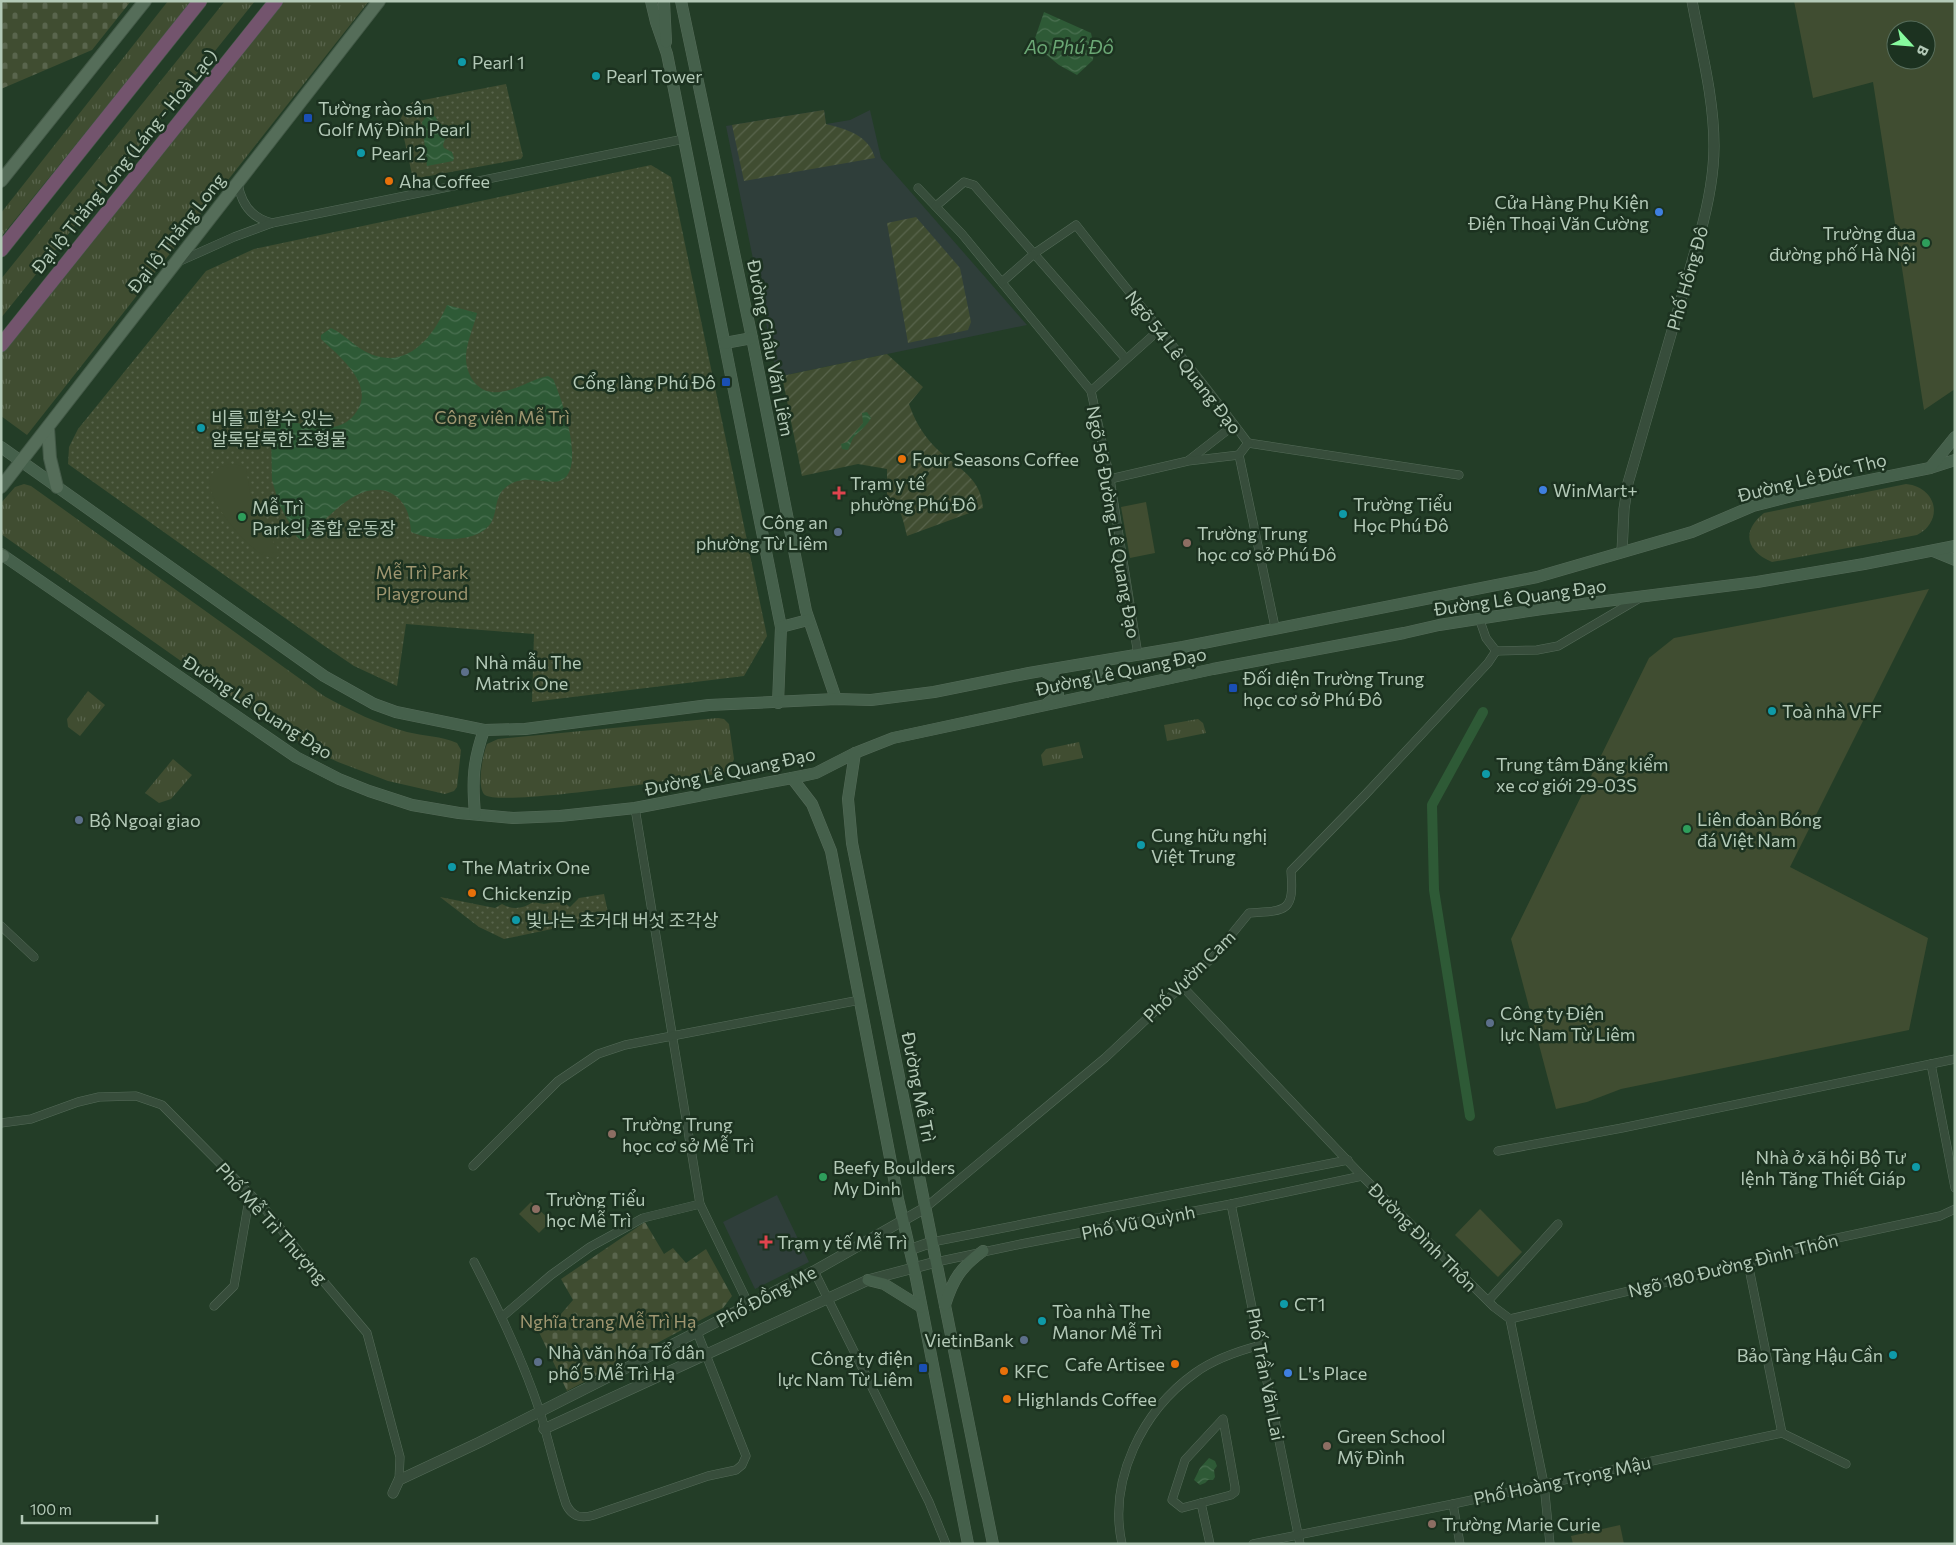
<svg xmlns="http://www.w3.org/2000/svg" width="1956" height="1545" viewBox="0 0 1956 1545" font-family="Commissioner,'Noto Sans KR',sans-serif">
	<style>
		.medical { fill: #2f3e3a }
		.grass { fill: url(#grass-tufts) }
		.cemetery { fill: url(#cemetery-stones) }
		.park { fill: url(#park-dots) }
		.garden { fill: url(#garden-furrows) }
		.pitch { fill: #404d31; fill-rule: evenodd }
		.water { fill: url(#water-waves) }
		.lines { fill: none; stroke-linecap: round; stroke-linejoin: round }
		.canal { stroke: #2e5a36; stroke-width: 10 }
		.minor-casing { stroke: #556b59; stroke-width: 9 }
		.tertiary-casing { stroke: #556b59; stroke-width: 11 }
		.secondary-casing { stroke: #556b59; stroke-width: 12 }
		.primary-casing { stroke: #435947; stroke-width: 14 }
		.motorway-casing { stroke: #425846; stroke-width: 15 }
		.minor { stroke: #374d3b; stroke-width: 8 }
		.tertiary { stroke: #374d3b; stroke-width: 10 }
		.secondary { stroke: #45604b; stroke-width: 11 }
		.primary { stroke: #556d59; stroke-width: 12 }
		.motorway { stroke: #73546d; stroke-width: 14 }
		.culture-dot { fill: #0f9aa8; stroke: #1c3220; stroke-width: 2 }
		.transit-dot { fill: #1a4fb4; stroke: #1c3220; stroke-width: 2 }
		.food-dot { fill: #e8710a; stroke: #1c3220; stroke-width: 2 }
		.shop-dot { fill: #3f7fe0; stroke: #1c3220; stroke-width: 2 }
		.leisure-dot { fill: #2e9e5b; stroke: #1c3220; stroke-width: 2 }
		.health-dot { fill: #e0444e; stroke: #1c3220; stroke-width: 2 }
		.service-dot { fill: #5c6f8a; stroke: #1c3220; stroke-width: 2 }
		.education-dot { fill: #8d6e63; stroke: #1c3220; stroke-width: 2 }
		.labels { text-anchor: middle; dominant-baseline: central; stroke-width: 5; stroke-linejoin: round; paint-order: stroke }
		.poi-label { font-size: 18px; fill: #b3c9b7; stroke: #1c3220; text-anchor: start }
		.street-label { font-size: 18px; fill: #b3c9b7; stroke: #1c3220 }
		.park-label { font-size: 18px; fill: #9f9670; stroke: #1c3220 }
		.water-label { font-size: 19px; font-style: italic; fill: #6ba875; stroke: #1c3220 }
	</style>
	<defs>
		<pattern id="grass-tufts" width="24" height="20" patternUnits="userSpaceOnUse" patternTransform="scale(1.25)"><rect width="24" height="20" fill="#404d31"/><path d="M3 7l-1-3M5 7V3M7 7l1-3M15 17l-1-3M17 17v-4M19 17l1-3" fill="none" stroke="#59654d"/></pattern>
		<pattern id="cemetery-stones" width="16" height="16" patternUnits="userSpaceOnUse" patternTransform="scale(1.25)"><rect width="16" height="16" fill="#404d31"/><path d="M2 7V4a2 2 0 0 1 4 0v3zM10 15v-3a2 2 0 0 1 4 0v3z" fill="#59654d"/></pattern>
		<pattern id="park-dots" width="8" height="8" patternUnits="userSpaceOnUse" patternTransform="scale(1.25)"><rect width="8" height="8" fill="#404d31"/><path d="M2 2h.1M6 6h.1" fill="none" stroke="#59654d" stroke-width="1.8" stroke-linecap="round"/></pattern>
		<pattern id="garden-furrows" width="10" height="10" patternUnits="userSpaceOnUse" patternTransform="scale(1.25)"><rect width="10" height="10" fill="#404d31"/><path d="M-1 1l2-2M0 10L10 0M9 11l2-2" fill="none" stroke="#59654d"/></pattern>
		<pattern id="water-waves" width="16" height="10" patternUnits="userSpaceOnUse" patternTransform="scale(1.25)"><rect width="16" height="10" fill="#2e5a36"/><path d="M0 5q4-4 8 0t8 0" fill="none" stroke="#4a7051"/></pattern>
	</defs>
	<rect width="100%" height="100%" fill="#233d27"/>
	<g class="medical">
		<polygon points="824,110 826,124 850,120 870,110 881,158 1027,325 777,377 726,126"/>
		<polygon points="777,1195 809,1262 755,1289 723,1222"/>
	</g>
	<g class="grass">
		<polygon points="168,1 192,1 1,237 1,213"/>
		<polygon points="225,1 255,1 1,318 1,279"/>
		<polygon points="282,1 369,1 27,435 1,416 1,347"/>
		<path d="M24,484L31,486L324,696C351,711 378,724 407,732C423,736 442,736 457,743L461,750L457,787L454,791L445,794L388,781L338,762L310,749L239,702L1,534V503L15,487Z"/>
		<path d="M1906,484C1936,487 1945,520 1917,535L1772,562C1746,551 1741,531 1764,513Z"/>
		<polygon points="88,691 105,705 80,736 68,727 67,719"/>
		<path d="M718,718L724,719L729,724L734,759L731,767L725,773C692,777 502,807 485,795C476,788 483,754 487,744L498,739Z"/>
		<polygon points="1198,719 1203,723 1206,733 1167,741 1164,725"/>
		<polygon points="1079,742 1083,758 1043,766 1041,755 1046,749"/>
		<polygon points="173,759 192,775 171,799 159,803 145,793"/>
	</g>
	<g class="cemetery">
		<polygon points="1,1 131,1 92,50 1,89"/>
		<polygon points="645,1222 664,1254 673,1248 686,1263 706,1249 732,1296 723,1308 567,1391 537,1328 561,1314 573,1300 561,1279"/>
	</g>
	<g class="park">
		<polygon points="506,84 523,156 521,159 413,179 400,120 407,106 413,102"/>
		<polygon points="651,165 671,177 767,636 744,676 532,702 534,634 406,624 397,686 354,666 323,645 68,464 69,447 78,429 206,271 254,249"/>
		<path d="M604,894L609,917L504,939L479,927L440,897L495,908L502,904C512,910 523,909 533,902L544,904L565,900L566,904L570,907L579,898Z"/>
	</g>
	<g class="garden">
		<path d="M824,110L826,124C846,129 869,135 875,158L744,181L732,125Z"/>
		<polygon points="916,217 960,268 971,322 968,330 908,343 887,223"/>
		<path d="M887,354L923,387L909,404C914,419 922,433 933,445C952,466 981,474 983,508L907,536C903,521 902,506 887,501V469L858,464L802,476L782,376Z"/>
	</g>
	<g class="pitch">
		<path d="M1794,1H1955V389L1924,410L1873,82L1813,98ZM1896,30H1926V60H1896Z"/>
		<path d="M234,464L246,467L250,494L261,523L281,554L275,559C270,557 263,556 258,552C238,537 176,469 234,464Z"/>
		<polygon points="1146,502 1155,553 1130,558 1121,507"/>
		<polygon points="1929,589 1790,867 1928,938 1909,1030 1621,1089 1587,1102 1556,1109 1511,939 1649,658 1674,638"/>
		<polygon points="531,1202 551,1221 539,1233 519,1214"/>
		<polygon points="1480,1209 1522,1252 1498,1277 1455,1235"/>
		<polygon points="1620,1525 1624,1544 1573,1544 1571,1536"/>
	</g>
	<g class="water">
		<polygon points="1044,12 1091,33 1094,47 1093,60 1077,75 1059,65 1033,44"/>
		<path d="M435,116L439,123C450,128 446,136 443,145L444,148L452,152L454,158L453,161L427,166L422,122L426,117Z"/>
		<path d="M447,305L477,313C474,326 467,341 466,355C465,375 478,395 500,392C517,390 532,379 548,376L553,379C561,397 586,467 562,480C548,487 523,470 504,489C495,497 497,511 492,521C480,545 432,541 411,532C410,515 406,501 391,493C359,478 327,519 305,539L301,540L297,537L279,504L272,480L271,431L273,422L279,418C295,422 314,429 332,427C343,426 351,420 357,411C375,384 339,356 321,339V335L331,328C344,334 353,345 366,352C406,372 433,338 447,305Z"/>
		<path d="M867,412L871,418C867,426 859,431 853,438C851,442 850,446 848,450L842,449L841,444L847,442L863,423L862,413Z"/>
		<polygon points="1209,1458 1215,1461 1217,1466 1214,1470 1215,1477 1213,1480 1208,1480 1205,1483 1200,1485 1194,1480 1200,1468"/>
	</g>
	<g class="lines">
		<polyline class="canal" points="1470,1116 1434,890 1432,805 1483,712"/>
		<defs>
			<g id="minor">
				<path d="M238,183C241,204 251,218 272,223"/>
				<polyline points="918,188 962,234 1091,391 1110,479 1138,655"/>
				<polyline points="936,206 964,182 974,185 1126,359"/>
				<polyline points="178,262 234,237 272,223 684,139"/>
				<path d="M1002,282L1035,253L1076,225C1133,298 1193,368 1248,443"/>
				<polyline points="1091,391 1159,330"/>
				<polyline points="1248,443 1459,475"/>
				<polyline points="1248,443 1239,455 1275,627"/>
				<polyline points="1189,460 1234,425"/>
				<polyline points="1110,479 1188,461 1239,455"/>
				<polyline points="1479,618 1486,638 1496,651"/>
				<polyline points="1496,651 1537,650 1558,646 1638,599"/>
				<polyline points="635,808 700,1204 749,1305"/>
				<polyline points="1,926 34,957"/>
				<polyline points="1181,985 1362,1176 1494,1307 1510,1319 1544,1484 1550,1544"/>
				<polyline points="1931,1064 1955,1188"/>
				<polyline points="1,1123 31,1119 78,1102 99,1097 136,1096 162,1105 265,1209 308,1263 367,1333 400,1457 399,1480"/>
				<polyline points="1498,1151 1622,1128 1955,1059"/>
				<polyline points="473,1166 558,1081 598,1054 625,1045 860,1000"/>
				<polyline points="1231,1204 1300,1544"/>
				<path d="M925,1208L1105,1058L1214,956L1249,913C1288,911 1294,911 1291,871L1365,795L1488,663L1496,651"/>
				<polyline points="932,1242 1348,1160"/>
				<path d="M474,1262C499,1310 523,1360 540,1412C549,1442 556,1473 566,1504C572,1517 581,1519 594,1515L708,1476L736,1470L742,1465L746,1456L697,1332"/>
				<polyline points="936,1262 1021,1244 1231,1204 1362,1176"/>
				<polyline points="1748,1263 1782,1433"/>
				<polyline points="814,1271 929,1502 946,1544"/>
				<polyline points="1488,1301 1558,1224"/>
				<polyline points="214,1306 234,1286 250,1194"/>
				<polyline points="502,1317 551,1275 590,1247 643,1218 700,1204"/>
				<polyline points="1510,1319 1748,1263 1828,1240 1940,1216 1955,1209"/>
				<polygon points="1223,1419 1235,1487 1235,1492 1231,1495 1182,1508 1172,1500 1185,1460"/>
				<polyline points="1782,1433 1846,1464"/>
				<polyline points="1201,1503 1210,1544"/>
				<polyline points="1453,1504 1460,1544"/>
				<path d="M1122,1544C1108,1480 1142,1411 1195,1373C1214,1359 1238,1351 1261,1345"/>
				<polyline points="1253,1544 1453,1504 1782,1433"/>
			</g>
			<g id="tertiary">
				<path d="M1622,552L1624,509L1628,483L1700,234C1708,205 1714,177 1714,146C1714,98 1701,49 1692,1"/>
				<polyline points="909,1250 932,1242"/>
				<polyline points="544,1429 868,1280 936,1262"/>
				<polyline points="393,1493 399,1480 480,1442 697,1332 814,1271 925,1208"/>
			</g>
			<g id="secondary">
				<polyline points="651,1 656,22 667,54 781,627 778,703"/>
				<polyline points="664,1 666,42"/>
				<polyline points="681,1 752,338 806,611 836,699"/>
				<polyline points="725,343 752,338"/>
				<polyline points="1,447 324,676 374,704 396,712 484,730 525,729 709,705 836,699 871,700 934,692 1029,673 1183,647 1537,577 1692,532 1753,506 1796,495 1930,468 1955,460"/>
				<polyline points="1930,468 1955,437"/>
				<polyline points="1933,551 1955,560"/>
				<polyline points="1,554 296,757 339,779 369,791 412,805 459,813 513,818 560,816 635,808 792,778 816,773 855,753 893,738 1213,669 1404,633 1439,625 1542,609 1757,582 1864,564 1955,546"/>
				<polyline points="781,627 808,620"/>
				<polyline points="1104,661 1095,675 1097,684 1106,692"/>
				<polyline points="1043,671 1055,677 1058,685 1058,694 1047,704"/>
				<polyline points="855,753 848,799 852,843 993,1544"/>
				<polyline points="792,778 812,804 831,851 898,1199 914,1268 968,1544"/>
				<path d="M475,814C472,780 473,762 484,730"/>
				<polyline points="868,1280 884,1284 921,1307"/>
				<path d="M945,1305C953,1279 961,1267 983,1251"/>
			</g>
			<g id="primary">
				<polyline points="1,181 145,1"/>
				<polyline points="48,428 50,458 57,487"/>
				<polyline points="1,487 379,1"/>
				<polyline points="1,556 3,556"/>
			</g>
			<g id="motorway">
				<polyline points="1,250 200,1"/>
				<polyline points="1,345 276,1"/>
			</g>
		</defs>
		<use href="#minor" class="minor-casing"/>
		<use href="#tertiary" class="tertiary-casing"/>
		<use href="#secondary" class="secondary-casing"/>
		<use href="#primary" class="primary-casing"/>
		<use href="#motorway" class="motorway-casing"/>
		<use href="#minor" class="minor"/>
		<use href="#tertiary" class="tertiary"/>
		<use href="#secondary" class="secondary"/>
		<use href="#primary" class="primary"/>
		<use href="#motorway" class="motorway"/>
	</g>
	<g class="culture-dot">
		<circle cx="462" cy="62" r="5"/>
		<circle cx="596" cy="76" r="5"/>
		<circle cx="361" cy="153" r="5"/>
		<circle cx="201" cy="428" r="5"/>
		<circle cx="1343" cy="514" r="5"/>
		<circle cx="1772" cy="711" r="5"/>
		<circle cx="1486" cy="774" r="5"/>
		<circle cx="1141" cy="845" r="5"/>
		<circle cx="452" cy="867" r="5"/>
		<circle cx="516" cy="920" r="5"/>
		<circle cx="1916" cy="1167" r="5"/>
		<circle cx="1284" cy="1304" r="5"/>
		<circle cx="1042" cy="1321" r="5"/>
		<circle cx="1893" cy="1355" r="5"/>
	</g>
	<g class="transit-dot">
		<rect x="303" y="113" width="10" height="10" rx="2.5"/>
		<rect x="721" y="377" width="10" height="10" rx="2.5"/>
		<rect x="1228" y="683" width="10" height="10" rx="2.5"/>
		<rect x="918" y="1363" width="10" height="10" rx="2.5"/>
	</g>
	<g class="food-dot">
		<circle cx="389" cy="181" r="5"/>
		<circle cx="902" cy="459" r="5"/>
		<circle cx="472" cy="893" r="5"/>
		<circle cx="1175" cy="1364" r="5"/>
		<circle cx="1004" cy="1371" r="5"/>
		<circle cx="1007" cy="1399" r="5"/>
	</g>
	<g class="shop-dot">
		<circle cx="1659" cy="212" r="5"/>
		<circle cx="1543" cy="490" r="5"/>
		<circle cx="1288" cy="1373" r="5"/>
	</g>
	<g class="leisure-dot">
		<circle cx="1926" cy="243" r="5"/>
		<circle cx="242" cy="517" r="5"/>
		<circle cx="1687" cy="829" r="5"/>
		<circle cx="823" cy="1177" r="5"/>
	</g>
	<g class="health-dot">
		<path d="M836.5 485.5h5v5h5v5h-5v5h-5v-5h-5v-5h5z"/>
		<path d="M763.5 1234.5h5v5h5v5h-5v5h-5v-5h-5v-5h5z"/>
	</g>
	<g class="service-dot">
		<circle cx="838" cy="532" r="5"/>
		<circle cx="465" cy="672" r="5"/>
		<circle cx="79" cy="820" r="5"/>
		<circle cx="1490" cy="1023" r="5"/>
		<circle cx="1024" cy="1340" r="5"/>
		<circle cx="538" cy="1362" r="5"/>
	</g>
	<g class="education-dot">
		<circle cx="1187" cy="543" r="5"/>
		<circle cx="612" cy="1134" r="5"/>
		<circle cx="536" cy="1209" r="5"/>
		<circle cx="1327" cy="1446" r="5"/>
		<circle cx="1432" cy="1524" r="5"/>
	</g>
	<g class="labels">
		<g class="poi-label">
			<text x="472" y="62">Pearl 1</text>
			<text x="606" y="76">Pearl Tower</text>
			<text x="318" y="108">Tường rào sân<tspan x="318" dy="21">Golf Mỹ Đình Pearl</tspan></text>
			<text x="371" y="153">Pearl 2</text>
			<text x="399" y="181">Aha Coffee</text>
			<text x="1649" y="202" text-anchor="end">Cửa Hàng Phụ Kiện<tspan x="1649" dy="21">Điện Thoại Văn Cường</tspan></text>
			<text x="1916" y="233" text-anchor="end">Trường đua<tspan x="1916" dy="21">đường phố Hà Nội</tspan></text>
			<text x="716" y="382" text-anchor="end">Cổng làng Phú Đô</text>
			<text x="211" y="418">비를 피할수 있는<tspan x="211" dy="21">알록달록한 조형물</tspan></text>
			<text x="912" y="459">Four Seasons Coffee</text>
			<text x="850" y="483">Trạm y tế<tspan x="850" dy="21">phường Phú Đô</tspan></text>
			<text x="1553" y="490">WinMart+</text>
			<text x="1353" y="504">Trường Tiểu<tspan x="1353" dy="21">Học Phú Đô</tspan></text>
			<text x="252" y="507">Mễ Trì<tspan x="252" dy="21">Park의 종합 운동장</tspan></text>
			<text x="828" y="522" text-anchor="end">Công an<tspan x="828" dy="21">phường Từ Liêm</tspan></text>
			<text x="1197" y="533">Trường Trung<tspan x="1197" dy="21">học cơ sở Phú Đô</tspan></text>
			<text x="475" y="662">Nhà mẫu The<tspan x="475" dy="21">Matrix One</tspan></text>
			<text x="1243" y="678">Đối diện Trường Trung<tspan x="1243" dy="21">học cơ sở Phú Đô</tspan></text>
			<text x="1782" y="711">Toà nhà VFF</text>
			<text x="1496" y="764">Trung tâm Đăng kiểm<tspan x="1496" dy="21">xe cơ giới 29-03S</tspan></text>
			<text x="1697" y="819">Liên đoàn Bóng<tspan x="1697" dy="21">đá Việt Nam</tspan></text>
			<text x="89" y="820">Bộ Ngoại giao</text>
			<text x="1151" y="835">Cung hữu nghị<tspan x="1151" dy="21">Việt Trung</tspan></text>
			<text x="462" y="867">The Matrix One</text>
			<text x="482" y="893">Chickenzip</text>
			<text x="526" y="920">빛나는 초거대 버섯 조각상</text>
			<text x="1500" y="1013">Công ty Điện<tspan x="1500" dy="21">lực Nam Từ Liêm</tspan></text>
			<text x="622" y="1124">Trường Trung<tspan x="622" dy="21">học cơ sở Mễ Trì</tspan></text>
			<text x="1906" y="1157" text-anchor="end">Nhà ở xã hội Bộ Tư<tspan x="1906" dy="21">lệnh Tăng Thiết Giáp</tspan></text>
			<text x="833" y="1167">Beefy Boulders<tspan x="833" dy="21">My Dinh</tspan></text>
			<text x="546" y="1199">Trường Tiểu<tspan x="546" dy="21">học Mễ Trì</tspan></text>
			<text x="777" y="1242">Trạm y tế Mễ Trì</text>
			<text x="1294" y="1304">CT1</text>
			<text x="1052" y="1311">Tòa nhà The<tspan x="1052" dy="21">Manor Mễ Trì</tspan></text>
			<text x="1014" y="1340" text-anchor="end">VietinBank</text>
			<text x="548" y="1352">Nhà văn hóa Tổ dân<tspan x="548" dy="21">phố 5 Mễ Trì Hạ</tspan></text>
			<text x="1883" y="1355" text-anchor="end">Bảo Tàng Hậu Cần</text>
			<text x="913" y="1358" text-anchor="end">Công ty điện<tspan x="913" dy="21">lực Nam Từ Liêm</tspan></text>
			<text x="1165" y="1364" text-anchor="end">Cafe Artisee</text>
			<text x="1014" y="1371">KFC</text>
			<text x="1298" y="1373">L's Place</text>
			<text x="1017" y="1399">Highlands Coffee</text>
			<text x="1337" y="1436">Green School<tspan x="1337" dy="21">Mỹ Đình</tspan></text>
			<text x="1442" y="1524">Trường Marie Curie</text>
		</g>
		<g class="street-label">
			<text transform="translate(124 161) rotate(-51)">Đại lộ Thăng Long (Láng - Hoà Lạc)</text>
			<text transform="translate(176 233) rotate(-52)">Đại lộ Thăng Long</text>
			<text transform="translate(1687 278) rotate(-74)">Phố Hồng Đô</text>
			<text transform="translate(771 348) rotate(79)">Đường Châu Văn Liêm</text>
			<text transform="translate(1184 362) rotate(52)">Ngõ 54 Lê Quang Đạo</text>
			<text transform="translate(1812 477) rotate(-14)">Đường Lê Đức Thọ</text>
			<text transform="translate(1114 522) rotate(80)">Ngõ 56 Đường Lê Quang Đạo</text>
			<text transform="translate(1520 597) rotate(-8)">Đường Lê Quang Đạo</text>
			<text transform="translate(1121 671) rotate(-12)">Đường Lê Quang Đạo</text>
			<text transform="translate(258 707) rotate(33)">Đường Lê Quang Đạo</text>
			<text transform="translate(730 771) rotate(-12)">Đường Lê Quang Đạo</text>
			<text transform="translate(1189 976) rotate(-45)">Phố Vườn Cam</text>
			<text transform="translate(919 1087) rotate(79)">Đường Mễ Trì</text>
			<text transform="translate(1138 1222) rotate(-11)">Phố Vũ Quỳnh</text>
			<text transform="translate(272 1223) rotate(48)">Phố Mễ Trì Thượng</text>
			<text transform="translate(1423 1237) rotate(45)">Đường Đình Thôn</text>
			<text transform="translate(1733 1265) rotate(-14)">Ngõ 180 Đường Đình Thôn</text>
			<text transform="translate(766 1296) rotate(-28)">Phố Đồng Me</text>
			<text transform="translate(1266 1374) rotate(79)">Phố Trần Văn Lai</text>
			<text transform="translate(1562 1480) rotate(-12)">Phố Hoàng Trọng Mậu</text>
		</g>
		<g class="park-label">
			<text x="502" y="417">Công viên Mễ Trì</text>
			<text x="422" y="572">Mễ Trì Park<tspan x="422" dy="21">Playground</tspan></text>
			<text x="608" y="1321">Nghĩa trang Mễ Trì Hạ</text>
		</g>
		<g class="water-label">
			<text x="1069" y="46">Ao Phú Đô</text>
		</g>
	</g>
	<rect width="1956" height="1545" fill="none" stroke="#b3c9b7" stroke-width="5"/>
	<g transform="translate(1911 45) rotate(116)"><circle r="24" fill="#1c3220" stroke="#586e5c"/>
	<path d="M0-4L9 19L0 12L-9 19Z" fill="#87fa9e"/>
	<text y="-8" font-size="14" font-weight="bold" text-anchor="middle" fill="#b3c9b7">B</text>
	</g>
	<path d="M22 1515v8h135v-8" fill="none" stroke="#b3c9b7" stroke-width="2.5"/>
	<text x="30" y="1515" font-size="15" fill="#b3c9b7" stroke="#1c3220" stroke-width="4" paint-order="stroke">100 m</text>
</svg>
